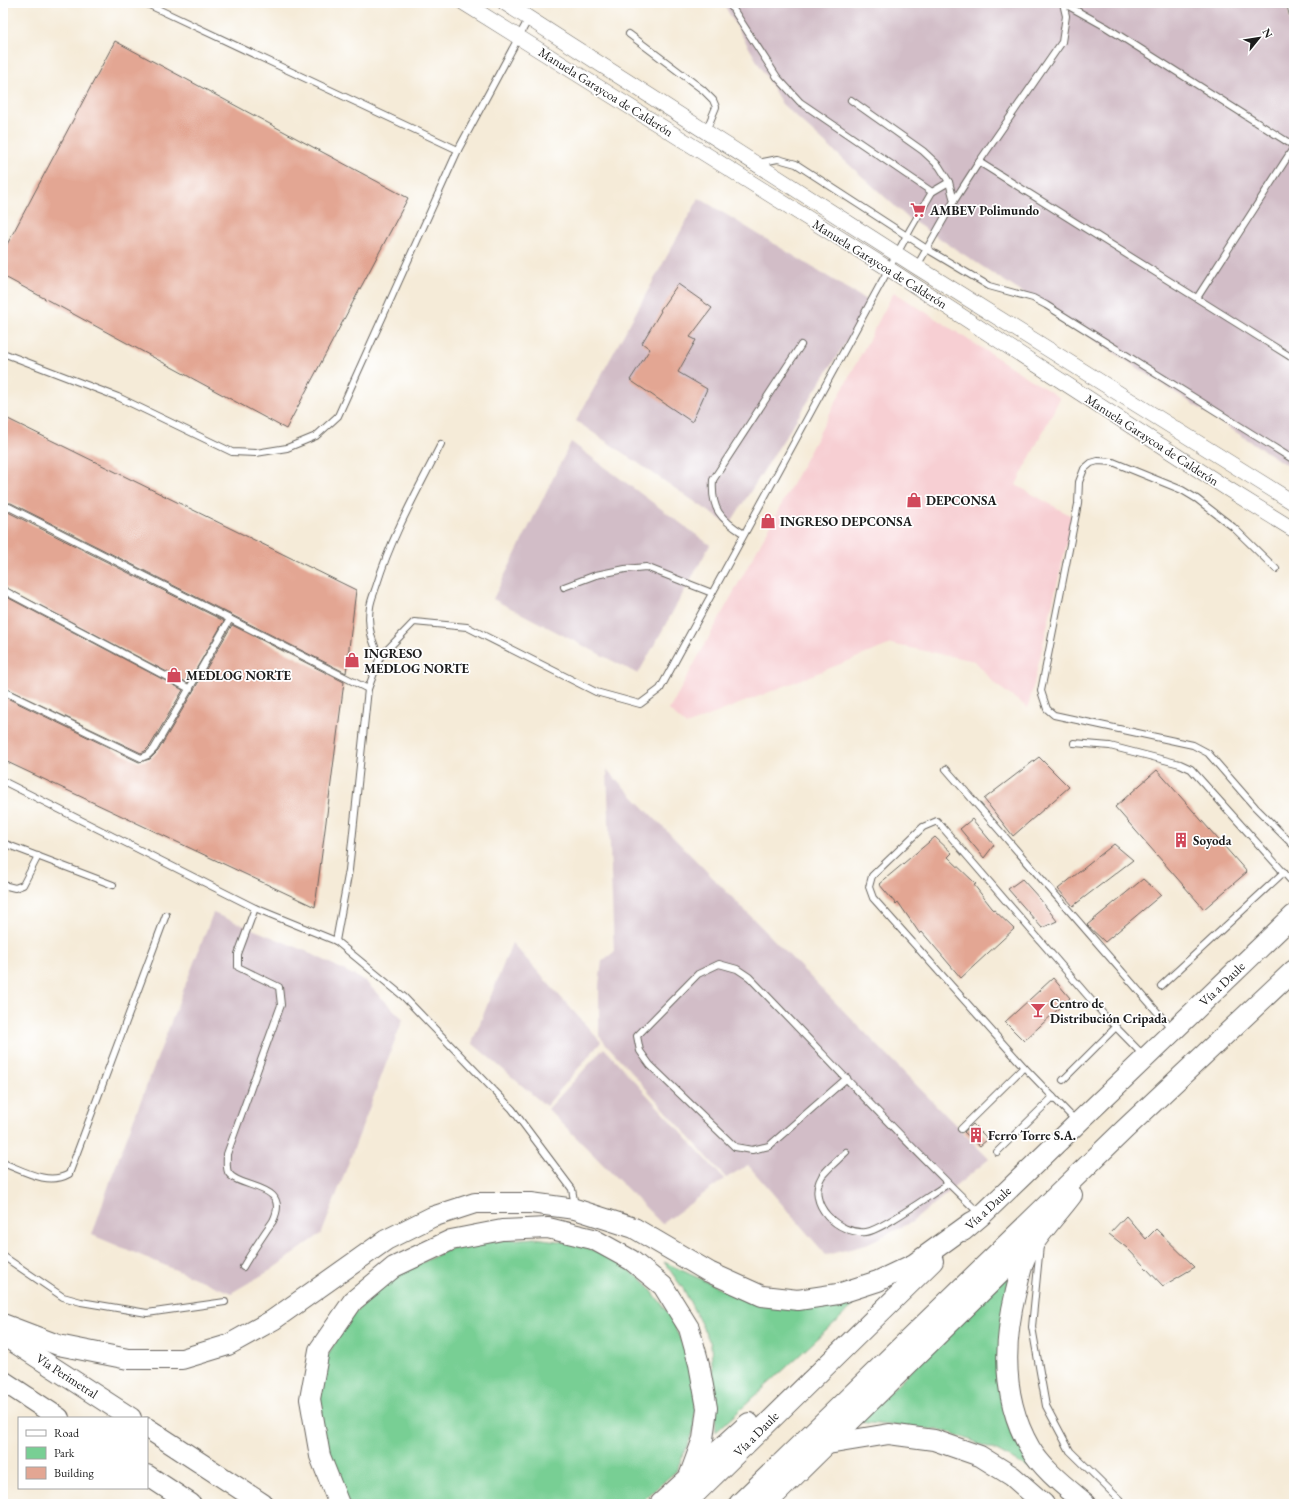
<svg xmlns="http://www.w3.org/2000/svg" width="1297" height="1507" viewBox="0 0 1297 1507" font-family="'EB Garamond',serif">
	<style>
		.built { fill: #f7cfd3 }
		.industrial { fill: #d2bdc7 }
		.green { fill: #78cf94; stroke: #4a7658 }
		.building { fill: #e3a693 }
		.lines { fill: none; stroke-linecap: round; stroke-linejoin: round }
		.service-casing { stroke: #68645e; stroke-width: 8 }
		.tertiary-casing { stroke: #68645e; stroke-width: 16 }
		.trunk-casing { stroke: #68645e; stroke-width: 22 }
		.service { stroke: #fff; stroke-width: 6 }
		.tertiary { stroke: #fff; stroke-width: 15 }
		.trunk { stroke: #fff; stroke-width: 20 }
		.labels { text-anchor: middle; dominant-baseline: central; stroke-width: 3.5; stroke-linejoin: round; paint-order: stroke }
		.street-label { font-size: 13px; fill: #1c1c1c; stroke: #fff }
		.poi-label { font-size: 13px; font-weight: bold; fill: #1c1c1c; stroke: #fff; text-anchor: start }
	</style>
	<rect width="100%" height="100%" fill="#fff"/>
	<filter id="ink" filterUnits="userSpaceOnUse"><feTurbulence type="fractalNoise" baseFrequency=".025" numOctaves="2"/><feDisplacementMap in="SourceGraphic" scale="8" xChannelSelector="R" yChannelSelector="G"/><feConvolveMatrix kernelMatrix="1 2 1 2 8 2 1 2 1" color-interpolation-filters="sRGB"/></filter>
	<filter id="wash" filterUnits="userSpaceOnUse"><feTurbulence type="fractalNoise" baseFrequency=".012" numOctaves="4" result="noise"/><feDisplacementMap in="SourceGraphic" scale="16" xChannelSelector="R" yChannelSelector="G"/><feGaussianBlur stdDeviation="0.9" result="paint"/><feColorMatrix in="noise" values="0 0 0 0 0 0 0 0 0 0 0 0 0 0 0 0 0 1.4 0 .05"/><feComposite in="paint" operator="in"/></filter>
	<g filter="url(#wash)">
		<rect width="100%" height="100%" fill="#f5ebd8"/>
		<polygon class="built" points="894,292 1060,398 1016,485 1073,517 1028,708 995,684 975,661 891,644 686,725 669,710 776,515"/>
		<g class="industrial">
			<polygon points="723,3 1287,3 1294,39 1294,470 908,218 782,104"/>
			<polygon points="699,198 871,303 729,525 576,421"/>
			<polygon points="571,442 710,545 638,674 493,599"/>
			<polygon points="607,769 609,772 989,1159 912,1222 862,1246 826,1255 748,1165 726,1178 599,1036 599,985 602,961 614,952"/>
			<polygon points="213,913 306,951 365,981 403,1019 322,1233 271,1270 231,1293 92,1235 113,1173"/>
			<polygon points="512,943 601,1042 546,1106 472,1043"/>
			<polygon points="604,1048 724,1179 662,1224 548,1109"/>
		</g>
		<g class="green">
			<polygon points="535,1238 573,1243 609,1256 645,1282 670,1315 687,1355 697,1388 693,1433 676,1471 639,1504 350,1504 345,1499 328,1460 319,1414 324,1362 347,1321 388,1279 452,1248 491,1241"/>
			<polygon points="664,1262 750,1302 802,1307 854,1305 716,1432 711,1344 684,1290"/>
			<polygon points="1019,1263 998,1365 1032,1470 993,1449 947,1431 859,1422"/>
		</g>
		<g id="blocks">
			<g class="building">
				<polygon points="115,41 408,198 286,429 3,276 3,252"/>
				<polygon points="678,284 712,308 690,337 696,340 678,372 707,389 692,422 630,380 650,349 642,343 661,311 660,310"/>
				<polygon points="8,419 356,590 346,673 11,503 3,503 3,430"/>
				<polygon points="3,512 8,512 224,621 188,683 3,586"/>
				<polygon points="3,595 183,690 150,746 145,751 141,753 3,687"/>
				<polygon points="232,625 344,682 315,907 3,760 3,696 139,762 150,759 158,751"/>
				<polygon points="1039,757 1069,787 1013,836 984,799"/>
				<polygon points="1157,770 1247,872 1204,909 1115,807"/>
				<polygon points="972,819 994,845 984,858 960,829"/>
				<polygon points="935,837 952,853 948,857 976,884 974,885 992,908 1014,929 961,978 922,932 920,934 898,902 896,904 879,884"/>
				<polygon points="1114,844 1133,860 1073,906 1058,889"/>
				<polygon points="1022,879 1040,899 1057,921 1042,928 1008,889"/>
				<polygon points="1143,879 1161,895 1105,942 1087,925"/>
				<polygon points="1053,978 1070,998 1024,1041 1005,1022"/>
				<polygon points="973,1124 988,1139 980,1146 964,1132"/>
				<polygon points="1126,1216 1146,1239 1156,1229 1195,1267 1163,1286 1127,1248 1109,1234"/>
			</g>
		</g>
	</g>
	<g filter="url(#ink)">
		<use href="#blocks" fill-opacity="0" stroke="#68645e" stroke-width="1"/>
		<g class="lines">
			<defs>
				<g id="service">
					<polyline points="145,3 458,150"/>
					<polyline points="729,3 777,77 800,102 932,192"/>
					<polyline points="1063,3 1106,27 1294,146"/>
					<polyline points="1290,3 1294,20"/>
					<polyline points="629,34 703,90 713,100 716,107 706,131"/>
					<polyline points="851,100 923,151 939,166 949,182 954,201 917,266"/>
					<polyline points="979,162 1294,359"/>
					<polyline points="758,163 778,159 796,164 927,249 989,286 1033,298 1046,305 1294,460"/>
					<polyline points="954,201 979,162 1062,42 1066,16 1063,3"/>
					<polyline points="1197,298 1294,147"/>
					<polyline points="3,353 118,397 232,452 256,453 287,448 316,436 338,416 458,150 529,18"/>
					<polyline points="3,508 9,507 368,689"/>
					<path d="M744,534C720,519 711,509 713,480L801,345"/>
					<polyline points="1276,569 1233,527 1197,499 1182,490 1113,462 1098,461 1091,463 1084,469 1079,482 1078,504 1041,691 1047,709 1054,715 1193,745 1208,753 1255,807 1294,846"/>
					<polyline points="564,587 596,575 625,569 646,567 712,593"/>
					<polyline points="3,590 190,689"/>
					<path d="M380,657C371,641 367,625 370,607C371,599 375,591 377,584C392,535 418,490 441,444"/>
					<polyline points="3,691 141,758 148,755 154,749 230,619"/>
					<polyline points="1074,743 1110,746 1180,764 1191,769 1294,884"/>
					<polyline points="946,769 1172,1029"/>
					<polyline points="3,781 255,908 336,941 404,997 512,1109 572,1189 575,1206"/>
					<polyline points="3,843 113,885"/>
					<polyline points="3,885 15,888 23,885 38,856"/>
					<polyline points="336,941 349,870 368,689 380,657 414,622 467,627 596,692 640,704 660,689 911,228 932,192 949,182"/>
					<polyline points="1161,986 1284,872"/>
					<path d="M847,1078L769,1146L752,1150L735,1147L650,1065L640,1051L637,1036L698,974L719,964L737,969L749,977C826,1056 900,1138 980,1214"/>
					<polyline points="1063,1080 1116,1027"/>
					<polyline points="1076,1121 1024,1067 873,898 869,887 872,876 923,827 937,821 1105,1016 1144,1056"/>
					<polyline points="961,1129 1024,1067"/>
					<path d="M846,1152C838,1160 828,1168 822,1176C805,1204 839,1235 866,1232C882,1230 931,1194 948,1184"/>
					<polyline points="997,1152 1053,1097"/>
					<path d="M3,1163C24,1171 48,1186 69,1174L166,915"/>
					<polyline points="1040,1245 1032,1327 1046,1406 1070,1451 1124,1504"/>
					<polyline points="3,1256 63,1297 81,1302 147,1313 225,1302"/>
					<path d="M243,1267C250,1255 258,1243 266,1231C268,1228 271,1224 273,1221C292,1182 238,1190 228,1172C226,1167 227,1159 227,1154L281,1005L279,987L238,967V954L255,908"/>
				</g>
				<g id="tertiary">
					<polyline points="464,3 889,269 1228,489 1294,530"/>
					<polyline points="505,3 917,267 1294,503"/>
				</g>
				<g id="trunk">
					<path d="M1072,1195C1057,1215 1038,1234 1026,1256C1021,1266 1019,1280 1016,1291C1003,1344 1002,1400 1030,1448C1043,1470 1066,1487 1086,1504"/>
					<polyline points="963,1231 982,1215 1294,915"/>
					<polyline points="3,1324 58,1345 128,1359 182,1359 228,1345 273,1320 386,1240 432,1217 475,1203 531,1203 575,1209 634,1228 709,1272 762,1296 798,1300 838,1294 878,1281 914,1264 972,1222"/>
					<polyline points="3,1335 131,1418"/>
					<polyline points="3,1381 59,1418"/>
					<polyline points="147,1428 263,1504"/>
					<polyline points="828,1444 889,1434 934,1440 980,1456 1012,1476 1044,1504"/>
					<polyline points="147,1475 191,1504"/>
					<polyline points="339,1504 320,1456 310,1399 319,1350 353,1301 394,1267 451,1240 502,1230 548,1228 593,1239 631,1260 663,1286 689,1328 699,1364 707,1408 703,1439 689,1477"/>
					<polyline points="660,1504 749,1423"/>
					<polyline points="685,1504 933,1261"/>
					<polyline points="739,1504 1124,1130 1294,970"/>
					<polyline points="766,1504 1027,1247"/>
				</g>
			</defs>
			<use href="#service" class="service-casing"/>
			<use href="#tertiary" class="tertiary-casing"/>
			<use href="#trunk" class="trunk-casing"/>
			<use href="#service" class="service"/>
			<use href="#tertiary" class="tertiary"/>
			<use href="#trunk" class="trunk"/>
		</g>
	</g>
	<defs>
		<symbol id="supermarket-bare" viewBox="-9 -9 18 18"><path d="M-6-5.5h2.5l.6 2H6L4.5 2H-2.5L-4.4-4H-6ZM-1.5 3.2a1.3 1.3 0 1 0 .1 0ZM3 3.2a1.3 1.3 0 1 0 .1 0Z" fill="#d1495b" stroke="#fff" stroke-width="2.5" paint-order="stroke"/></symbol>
		<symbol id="shop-bare" viewBox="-9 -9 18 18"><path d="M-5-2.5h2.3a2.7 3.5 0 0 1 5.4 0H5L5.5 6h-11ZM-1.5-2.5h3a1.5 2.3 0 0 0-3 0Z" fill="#d1495b" stroke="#fff" stroke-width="2.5" paint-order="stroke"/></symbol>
		<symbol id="building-bare" viewBox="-9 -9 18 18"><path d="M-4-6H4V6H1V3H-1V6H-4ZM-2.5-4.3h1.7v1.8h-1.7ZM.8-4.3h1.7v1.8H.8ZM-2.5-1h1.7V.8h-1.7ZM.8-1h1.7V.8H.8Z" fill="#d1495b" stroke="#fff" stroke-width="2.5" paint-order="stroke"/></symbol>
		<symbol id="bar-bare" viewBox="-9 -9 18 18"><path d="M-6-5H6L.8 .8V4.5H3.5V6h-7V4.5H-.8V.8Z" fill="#d1495b" stroke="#fff" stroke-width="2.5" paint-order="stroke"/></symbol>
	</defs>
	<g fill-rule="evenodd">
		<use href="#supermarket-bare" x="907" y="199" width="22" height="22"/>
		<use href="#shop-bare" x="903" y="489" width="22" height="22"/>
		<use href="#shop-bare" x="757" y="510" width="22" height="22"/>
		<use href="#shop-bare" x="341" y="649" width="22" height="22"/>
		<use href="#shop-bare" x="163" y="664" width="22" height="22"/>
		<use href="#building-bare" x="1170" y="829" width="22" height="22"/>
		<use href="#bar-bare" x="1027" y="999" width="22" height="22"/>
		<use href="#building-bare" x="965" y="1124" width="22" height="22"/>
	</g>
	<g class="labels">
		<g class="street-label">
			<text transform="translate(606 92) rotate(32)">Manuela Garaycoa de Calderón</text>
			<text transform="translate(880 264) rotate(32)">Manuela Garaycoa de Calderón</text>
			<text transform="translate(1152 440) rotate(33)">Manuela Garaycoa de Calderón</text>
			<text transform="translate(1222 984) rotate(-44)">Vía a Daule</text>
			<text transform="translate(988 1208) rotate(-43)">Vía a Daule</text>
			<text transform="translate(67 1376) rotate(33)">Vía Perimetral</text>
			<text transform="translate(756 1434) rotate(-45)">Vía a Daule</text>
		</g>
		<g class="poi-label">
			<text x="930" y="210">AMBEV Polimundo</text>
			<text x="926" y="500">DEPCONSA</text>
			<text x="780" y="521">INGRESO DEPCONSA</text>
			<text x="364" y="653">INGRESO<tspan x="364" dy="15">MEDLOG NORTE</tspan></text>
			<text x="186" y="675">MEDLOG NORTE</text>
			<text x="1193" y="840">Soyoda</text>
			<text x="1050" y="1003">Centro de<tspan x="1050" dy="15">Distribución Cripada</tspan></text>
			<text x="988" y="1135">Ferro Torre S.A.</text>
		</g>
	</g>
	<rect width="1297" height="1507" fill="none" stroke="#fff" stroke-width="16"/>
	<rect x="18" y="1417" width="130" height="72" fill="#ffffff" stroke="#a4a4a4"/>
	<rect x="26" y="1430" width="20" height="6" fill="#ffffff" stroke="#a4a4a4"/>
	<text x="54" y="1437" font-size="12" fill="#1c1c1c">Road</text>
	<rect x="26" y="1447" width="20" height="12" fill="#78cf94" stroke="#a4a4a4"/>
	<text x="54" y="1457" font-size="12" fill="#1c1c1c">Park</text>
	<rect x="26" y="1467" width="20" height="12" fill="#e3a693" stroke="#a4a4a4"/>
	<text x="54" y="1477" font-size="12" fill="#1c1c1c">Building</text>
	<g transform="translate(1259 38) rotate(60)" stroke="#ffffff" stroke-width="3" paint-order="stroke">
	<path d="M0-3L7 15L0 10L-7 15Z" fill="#1c1c1c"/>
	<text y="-6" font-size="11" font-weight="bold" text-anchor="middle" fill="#1c1c1c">N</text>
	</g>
</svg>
